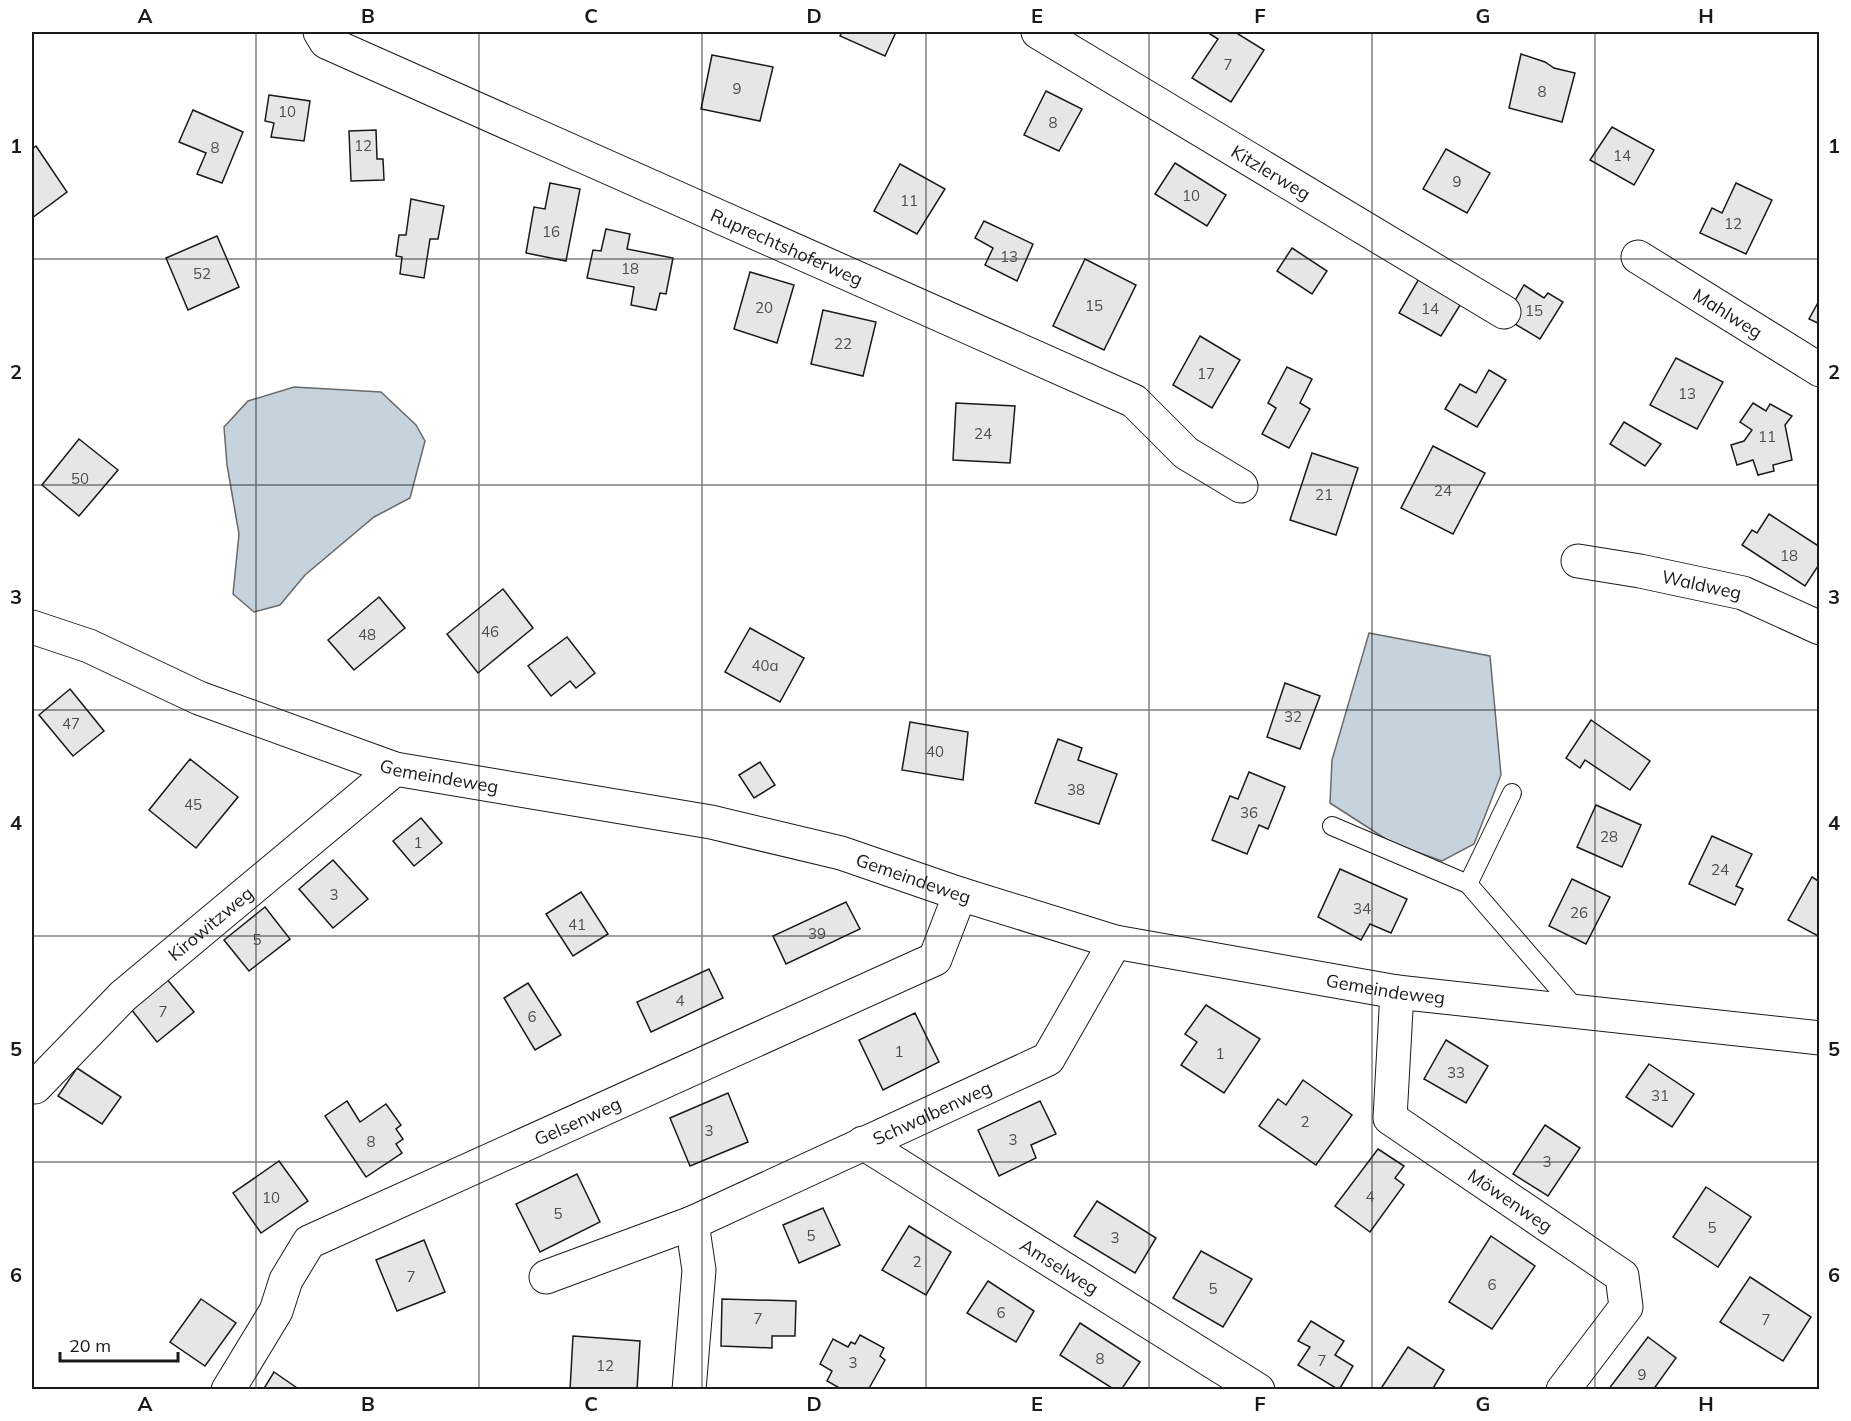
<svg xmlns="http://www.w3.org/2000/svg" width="1851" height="1421" viewBox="0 0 1851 1421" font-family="Mulish,sans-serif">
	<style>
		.water { fill: #c6d2dc; stroke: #6a6a6a; stroke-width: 1.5 }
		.building { fill: #e6e6e6; stroke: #1a1a1a; stroke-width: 1.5 }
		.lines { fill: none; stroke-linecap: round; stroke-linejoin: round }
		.lane-casing { stroke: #1a1a1a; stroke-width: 20 }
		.street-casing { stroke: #1a1a1a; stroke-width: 35 }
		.lane { stroke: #fff; stroke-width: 18 }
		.street { stroke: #fff; stroke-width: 33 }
		.grid { fill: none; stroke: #1a1a1a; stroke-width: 1.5; stroke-opacity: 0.55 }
		.labels { text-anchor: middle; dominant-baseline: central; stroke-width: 4.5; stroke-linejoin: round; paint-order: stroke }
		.number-label { font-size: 15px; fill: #4d4d4d }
		.street-label { font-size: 18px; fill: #1a1a1a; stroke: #fff }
		.neatline { fill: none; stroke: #1a1a1a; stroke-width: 2 }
		.grid-label { font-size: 20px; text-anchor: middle; font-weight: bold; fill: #1a1a1a }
	</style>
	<rect width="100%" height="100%" fill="#fff"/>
	<g class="water">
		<polygon points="294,387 381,392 416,425 425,441 410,498 374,517 305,575 280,605 254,612 233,594 239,534 227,465 224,427 248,401"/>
		<polygon points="1369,633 1490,656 1501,775 1474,844 1442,861 1392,843 1330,803 1332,760"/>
	</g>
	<g class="building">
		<polygon points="842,32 896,32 885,56 840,36"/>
		<polygon points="1212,32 1235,32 1264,50 1231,102 1192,78 1218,39 1210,34"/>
		<polygon points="1521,54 1545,62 1554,68 1575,73 1562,122 1509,108"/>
		<polygon points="712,55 773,67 760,121 701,109"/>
		<polygon points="1046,91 1082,109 1059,151 1024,135"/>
		<polygon points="269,95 310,101 304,141 271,137 274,123 265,121"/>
		<polygon points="193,110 243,132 222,183 197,174 206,153 179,142"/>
		<polygon points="1612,127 1654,150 1634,185 1590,160"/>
		<polygon points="376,130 377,159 383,159 384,180 351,181 349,131"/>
		<polygon points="36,146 67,192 32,218 32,149"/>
		<polygon points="1446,149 1490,173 1467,213 1423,189"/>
		<polygon points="1175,163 1226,195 1207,226 1155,194"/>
		<polygon points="900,164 945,189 917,234 874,211"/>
		<polygon points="550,183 580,189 566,261 526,253 534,207 545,209"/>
		<polygon points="1736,183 1772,200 1746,254 1700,233 1712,208 1722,213"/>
		<polygon points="411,199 444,206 438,239 430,239 424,278 400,274 402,257 396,256 399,235 406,235"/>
		<polygon points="984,221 1033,244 1017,281 985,265 993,248 975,238"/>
		<polygon points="606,229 630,234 627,249 673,258 666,294 660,293 656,310 631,305 634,287 587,278 593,250 601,251"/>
		<polygon points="217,236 239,287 188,310 166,258"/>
		<polygon points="1292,248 1327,271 1312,294 1277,271"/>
		<polygon points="1085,259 1136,285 1104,350 1053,326"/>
		<polygon points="750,272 794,285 777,343 734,329"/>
		<polygon points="1420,277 1462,302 1441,336 1399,313"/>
		<polygon points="1524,285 1544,298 1548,293 1563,302 1540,339 1505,318"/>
		<polygon points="1820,299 1820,324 1809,319"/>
		<polygon points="823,310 876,322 863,376 811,364"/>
		<polygon points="1200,336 1240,360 1212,408 1173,385"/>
		<polygon points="1676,358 1723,382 1697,429 1650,405"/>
		<polygon points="1287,367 1312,379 1300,403 1310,409 1289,448 1262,434 1276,408 1268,403"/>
		<polygon points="1489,370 1506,380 1477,427 1445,409 1460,384 1476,393"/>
		<polygon points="956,403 1015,406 1010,463 953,460"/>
		<polygon points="1753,403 1766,411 1770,404 1792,416 1785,425 1792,460 1773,465 1774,471 1758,475 1753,460 1737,465 1731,445 1744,441 1752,430 1740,422"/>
		<polygon points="1624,422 1661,444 1645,466 1610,444"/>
		<polygon points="79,439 118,470 79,516 42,485"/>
		<polygon points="1433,446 1485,473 1453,534 1401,508"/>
		<polygon points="1312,453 1358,468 1336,535 1290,520"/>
		<polygon points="1769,514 1820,547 1820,563 1805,586 1742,545 1752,530 1757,533"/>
		<polygon points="503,589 533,628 478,673 447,634"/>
		<polygon points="379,597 405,628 354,670 328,640"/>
		<polygon points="750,628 804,658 780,702 725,672"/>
		<polygon points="567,637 595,673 576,688 570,681 551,696 528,666"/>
		<polygon points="1285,683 1320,696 1300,749 1267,737"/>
		<polygon points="70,689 104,731 73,756 39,715"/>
		<polygon points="1591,720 1650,761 1630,790 1585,760 1580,768 1566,758"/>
		<polygon points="910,722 968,732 963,780 902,770"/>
		<polygon points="1058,739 1082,748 1078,760 1117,774 1099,824 1035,803"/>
		<polygon points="190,759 238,797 196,848 149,810"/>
		<polygon points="760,762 775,785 754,798 739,775"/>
		<polygon points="1249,772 1285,787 1268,829 1259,825 1247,854 1212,840 1230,796 1238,799"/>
		<polygon points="1596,805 1641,825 1622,867 1577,847"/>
		<polygon points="421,818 442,843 414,866 393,841"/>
		<polygon points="1712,836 1752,854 1736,886 1743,889 1735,905 1689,884"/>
		<polygon points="333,860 368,899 333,928 299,889"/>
		<polygon points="1340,869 1407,899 1391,933 1370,924 1361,940 1318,917"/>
		<polygon points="1812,877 1820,882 1820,937 1788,920"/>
		<polygon points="1572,879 1610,897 1586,944 1549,926"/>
		<polygon points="581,892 608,934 573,956 546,914"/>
		<polygon points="846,902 860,929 786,964 773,936"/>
		<polygon points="265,907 290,939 249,971 224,940"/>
		<polygon points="709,969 723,998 651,1032 637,1002"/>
		<polygon points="166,978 194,1012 157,1042 131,1009"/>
		<polygon points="528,983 561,1035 535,1050 504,998"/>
		<polygon points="1206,1005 1260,1039 1224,1093 1181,1065 1197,1042 1185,1034"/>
		<polygon points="915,1013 939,1062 883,1090 859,1040"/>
		<polygon points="1446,1040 1488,1066 1466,1103 1424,1079"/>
		<polygon points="1649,1064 1694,1094 1672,1127 1626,1097"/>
		<polygon points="77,1068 121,1097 102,1124 58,1096"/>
		<polygon points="1303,1080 1352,1115 1316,1165 1259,1126 1278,1099 1286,1105"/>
		<polygon points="728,1093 748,1142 690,1166 670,1118"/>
		<polygon points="347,1101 360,1122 386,1104 401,1125 396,1129 403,1139 396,1144 402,1153 366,1177 325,1116"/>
		<polygon points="1040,1101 1056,1134 1031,1145 1036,1158 999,1176 978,1130"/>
		<polygon points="1545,1125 1580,1148 1548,1196 1513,1174"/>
		<polygon points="1378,1149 1404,1166 1395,1178 1404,1185 1370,1232 1335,1206"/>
		<polygon points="279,1161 308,1201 261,1233 233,1193"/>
		<polygon points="577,1174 600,1222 540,1252 516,1204"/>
		<polygon points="1706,1187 1751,1217 1718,1267 1673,1237"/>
		<polygon points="1097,1201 1156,1238 1135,1273 1074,1236"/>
		<polygon points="823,1208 840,1245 799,1263 783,1225"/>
		<polygon points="909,1226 951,1252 926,1295 882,1270"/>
		<polygon points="1491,1236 1535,1266 1492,1329 1449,1302"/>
		<polygon points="424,1240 445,1292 397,1311 376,1260"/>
		<polygon points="1201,1251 1252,1279 1223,1327 1173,1298"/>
		<polygon points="1750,1277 1811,1317 1783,1361 1720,1322"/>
		<polygon points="988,1281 1034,1311 1016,1342 967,1313"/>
		<polygon points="201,1299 236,1323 205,1366 170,1342"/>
		<polygon points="722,1299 796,1301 795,1336 772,1336 772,1348 721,1346"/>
		<polygon points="1311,1321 1344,1341 1335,1355 1353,1366 1339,1390 1298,1365 1310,1347 1298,1341"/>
		<polygon points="1080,1323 1140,1362 1121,1390 1115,1390 1060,1355"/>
		<polygon points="860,1335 884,1348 880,1356 885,1360 868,1390 843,1390 827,1381 832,1371 820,1364 833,1339 848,1347 851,1342 855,1344"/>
		<polygon points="573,1336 640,1341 637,1390 570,1390"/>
		<polygon points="1648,1337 1676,1358 1653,1390 1608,1390"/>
		<polygon points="1408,1347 1444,1370 1432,1390 1380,1390"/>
		<polygon points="274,1372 300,1390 263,1390"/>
	</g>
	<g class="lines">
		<defs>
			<g id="lane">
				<polyline points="1332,826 1468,884 1578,1011"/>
				<polyline points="1468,884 1512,793"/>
			</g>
			<g id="street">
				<path id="s1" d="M320,32L326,42L1134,401L1186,453L1241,486"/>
				<path id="s2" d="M1038,32L1504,312"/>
				<path id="s3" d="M1638,257L1820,370"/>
				<path id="s4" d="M1578,561L1640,571L1743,593L1820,628"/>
				<path id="s5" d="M32,627L89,646L199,698L395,769L711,822L841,853L960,894L1115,942L1397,992L1820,1038"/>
				<path id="s6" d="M1397,992L1390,1118L1622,1276L1626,1307L1563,1390"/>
				<path id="s7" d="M35,1087L123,996L395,769"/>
				<path id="s8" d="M863,1143L1258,1390"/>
				<polyline points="546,1277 692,1223"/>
				<path id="s9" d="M228,1390L276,1311L286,1280L309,1242L935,959L960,894"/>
				<path id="s10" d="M689,1390L699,1270L692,1223L1048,1059L1115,942"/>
			</g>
		</defs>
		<use href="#lane" class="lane-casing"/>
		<use href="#street" class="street-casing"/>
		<use href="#lane" class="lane"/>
		<use href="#street" class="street"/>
	</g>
	<path class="grid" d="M256,32V1390M479,32V1390M702,32V1390M926,32V1390M1149,32V1390M1372,32V1390M1595,32V1390M32,259H1820M32,485H1820M32,710H1820M32,936H1820M32,1162H1820"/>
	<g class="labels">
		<g class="number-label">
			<text x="1228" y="64">7</text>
			<text x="737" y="88">9</text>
			<text x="1542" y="91">8</text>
			<text x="287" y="111">10</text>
			<text x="1053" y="122">8</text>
			<text x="363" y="145">12</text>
			<text x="215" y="147">8</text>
			<text x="1622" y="155">14</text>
			<text x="1457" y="181">9</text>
			<text x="1191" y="195">10</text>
			<text x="909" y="200">11</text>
			<text x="1733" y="223">12</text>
			<text x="551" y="231">16</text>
			<text x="1009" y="256">13</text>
			<text x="630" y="268">18</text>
			<text x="202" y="273">52</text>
			<text x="1094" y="305">15</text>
			<text x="764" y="307">20</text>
			<text x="1430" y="308">14</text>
			<text x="1534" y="310">15</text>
			<text x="843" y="343">22</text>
			<text x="1206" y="373">17</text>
			<text x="1687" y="393">13</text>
			<text x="983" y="433">24</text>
			<text x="1767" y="436">11</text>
			<text x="80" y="478">50</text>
			<text x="1443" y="490">24</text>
			<text x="1324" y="494">21</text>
			<text x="1789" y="555">18</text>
			<text x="490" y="631">46</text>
			<text x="367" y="634">48</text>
			<text x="765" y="665">40a</text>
			<text x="1293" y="716">32</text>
			<text x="71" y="723">47</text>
			<text x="935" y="751">40</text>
			<text x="1076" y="789">38</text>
			<text x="193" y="804">45</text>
			<text x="1249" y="812">36</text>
			<text x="1609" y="836">28</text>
			<text x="418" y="842">1</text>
			<text x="1720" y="869">24</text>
			<text x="334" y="894">3</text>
			<text x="1362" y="908">34</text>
			<text x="1579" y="912">26</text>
			<text x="577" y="924">41</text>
			<text x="817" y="933">39</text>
			<text x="257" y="939">5</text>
			<text x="680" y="1000">4</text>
			<text x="163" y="1011">7</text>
			<text x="532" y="1016">6</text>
			<text x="899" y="1051">1</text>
			<text x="1220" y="1053">1</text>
			<text x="1456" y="1072">33</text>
			<text x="1660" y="1095">31</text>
			<text x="1305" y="1121">2</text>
			<text x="709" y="1130">3</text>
			<text x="1013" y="1139">3</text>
			<text x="371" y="1141">8</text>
			<text x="1547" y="1161">3</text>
			<text x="1370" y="1196">4</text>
			<text x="271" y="1197">10</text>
			<text x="558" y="1213">5</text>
			<text x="1712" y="1227">5</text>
			<text x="811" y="1235">5</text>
			<text x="1115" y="1237">3</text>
			<text x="917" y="1261">2</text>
			<text x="411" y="1276">7</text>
			<text x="1492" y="1284">6</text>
			<text x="1213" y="1288">5</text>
			<text x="1001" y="1312">6</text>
			<text x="758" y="1318">7</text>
			<text x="1766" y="1319">7</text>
			<text x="1100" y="1358">8</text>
			<text x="1322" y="1360">7</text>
			<text x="853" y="1362">3</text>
			<text x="605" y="1365">12</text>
			<text x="1642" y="1374">9</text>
		</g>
		<g class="street-label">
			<text stroke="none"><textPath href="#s2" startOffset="272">Kitzlerweg</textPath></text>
			<text stroke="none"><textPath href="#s1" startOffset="516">Ruprechtshoferweg</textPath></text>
			<text stroke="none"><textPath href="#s3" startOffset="106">Mahlweg</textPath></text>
			<text stroke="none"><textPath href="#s4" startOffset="126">Waldweg</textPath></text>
			<text stroke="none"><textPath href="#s5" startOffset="435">Gemeindeweg</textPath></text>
			<text stroke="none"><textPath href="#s5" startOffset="921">Gemeindeweg</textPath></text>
			<text stroke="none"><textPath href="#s7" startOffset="240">Kirowitzweg</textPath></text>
			<text stroke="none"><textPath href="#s5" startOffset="1407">Gemeindeweg</textPath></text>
			<text stroke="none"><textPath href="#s10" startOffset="432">Schwalbenweg</textPath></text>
			<text stroke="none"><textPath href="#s9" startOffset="464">Gelsenweg</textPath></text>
			<text stroke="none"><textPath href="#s6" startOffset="272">Möwenweg</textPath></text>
			<text stroke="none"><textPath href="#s8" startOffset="232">Amselweg</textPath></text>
		</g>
	</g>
	<rect width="1851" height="1421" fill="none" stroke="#ffffff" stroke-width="66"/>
	<path d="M60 1352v9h118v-9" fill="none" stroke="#1a1a1a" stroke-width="3"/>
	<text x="69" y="1352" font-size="18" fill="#1a1a1a" stroke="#ffffff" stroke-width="4.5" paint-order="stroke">20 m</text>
	<rect x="33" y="33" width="1785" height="1355" class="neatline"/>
	<g class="grid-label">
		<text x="145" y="23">A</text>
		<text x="368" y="23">B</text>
		<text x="591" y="23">C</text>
		<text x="814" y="23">D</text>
		<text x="1037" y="23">E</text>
		<text x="1260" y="23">F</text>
		<text x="1483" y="23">G</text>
		<text x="1706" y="23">H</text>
		<text x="16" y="153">1</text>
		<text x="1834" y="153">1</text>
		<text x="16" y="379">2</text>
		<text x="1834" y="379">2</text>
		<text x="16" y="604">3</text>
		<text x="1834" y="604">3</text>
		<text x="16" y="830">4</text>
		<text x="1834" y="830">4</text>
		<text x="16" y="1056">5</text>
		<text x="1834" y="1056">5</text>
		<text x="16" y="1282">6</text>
		<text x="1834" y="1282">6</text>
		<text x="145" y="1411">A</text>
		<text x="368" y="1411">B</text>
		<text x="591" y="1411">C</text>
		<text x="814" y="1411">D</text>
		<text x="1037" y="1411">E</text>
		<text x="1260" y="1411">F</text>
		<text x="1483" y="1411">G</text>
		<text x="1706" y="1411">H</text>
	</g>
</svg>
